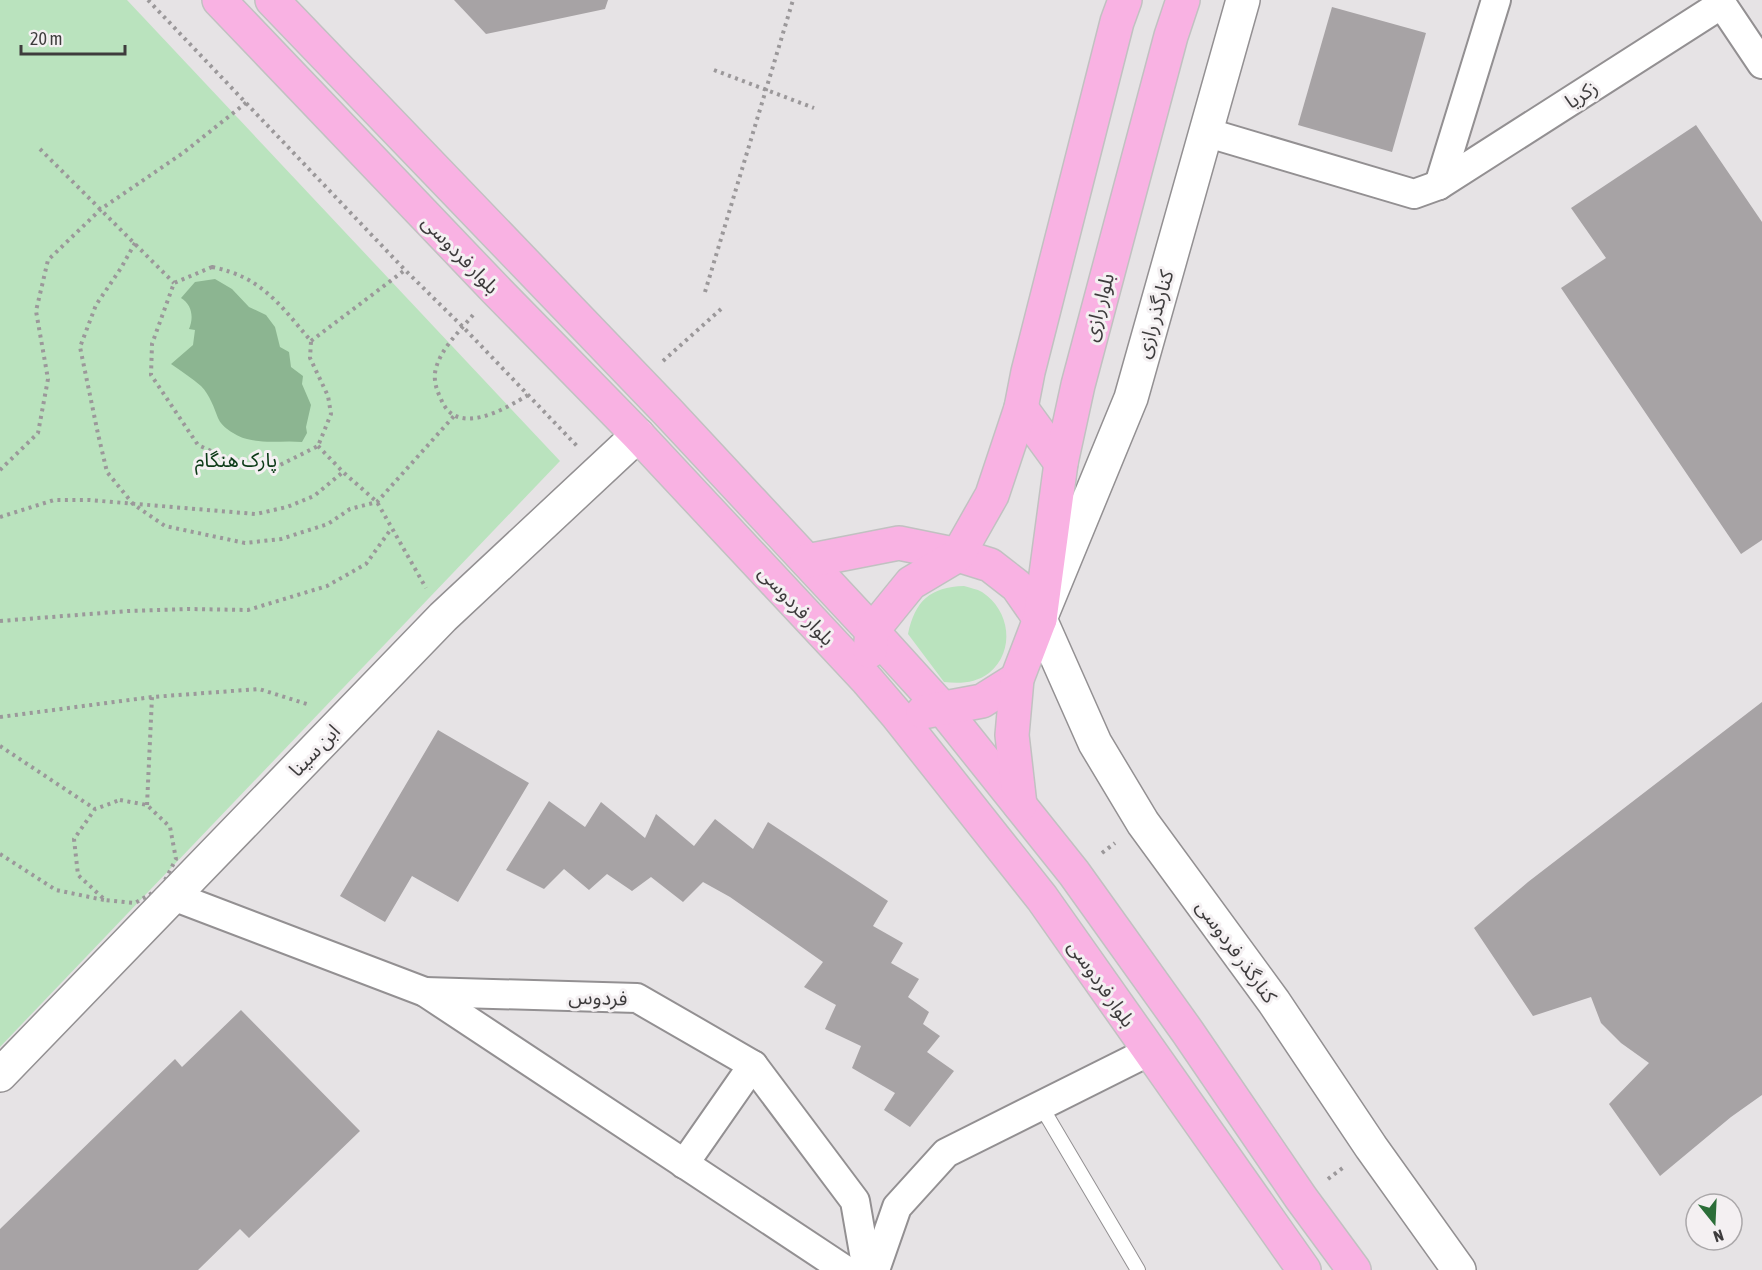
<svg xmlns="http://www.w3.org/2000/svg" width="1762" height="1270" viewBox="0 0 1762 1270" font-family="'Asap Condensed','Noto Sans Arabic',sans-serif">
	<style>
		.green { fill: #bae3be }
		.water { fill: #8cb591 }
		.building { fill: #a7a3a5 }
		.lines { fill: none; stroke-linecap: round; stroke-linejoin: round }
		.service-casing { stroke: #939092; stroke-width: 16 }
		.minor-casing { stroke: #939092; stroke-width: 32 }
		.tertiary-casing { stroke: #939092; stroke-width: 36 }
		.primary-casing { stroke: #c1c1c1; stroke-width: 36 }
		.path { stroke: #9b989a; stroke-width: 4; stroke-dasharray: 3 4.5; stroke-linecap: butt }
		.service { stroke: #fff; stroke-width: 14 }
		.minor { stroke: #fff; stroke-width: 28 }
		.tertiary { stroke: #fff; stroke-width: 33 }
		.primary { stroke: #f9b2e3; stroke-width: 33 }
		.labels { text-anchor: middle; dominant-baseline: central; stroke-width: 6; stroke-linejoin: round; paint-order: stroke }
		.street-label { font-size: 20px; fill: #3e3c3d; stroke: #f4f0f2 }
		.park-label { font-size: 20px; fill: #0b3a16; stroke: #f4f0f2 }
	</style>
	<rect width="100%" height="100%" fill="#e6e3e5"/>
	<g class="green">
		<polygon points="0,0 127,0 560,461 0,1047"/>
		<path d="M964,586C970,588 977,589 982,592C1010,610 1016,651 989,673C976,683 960,684 944,682L908,634C915,601 930,587 964,586Z"/>
	</g>
	<path class="water" d="M215,279L232,289L249,307L266,315L275,327L280,347L289,352L291,367L303,376L302,384L311,405L306,427L307,433L302,442C284,440 266,444 247,439C238,437 222,428 218,418C214,408 210,395 201,386C192,378 181,371 171,364L193,345L195,330L189,329C194,317 192,305 181,298L195,282Z"/>
	<g class="building">
		<polygon points="454,0 608,0 605,9 486,34"/>
		<polygon points="1332,7 1426,33 1392,152 1298,125"/>
		<polygon points="1696,125 1762,222 1762,540 1741,554 1561,288 1606,258 1571,208"/>
		<polygon points="1762,702 1762,1095 1731,1117 1660,1176 1609,1104 1649,1063 1621,1043 1601,1023 1591,997 1533,1016 1474,928 1528,882"/>
		<polygon points="438,730 529,783 458,902 412,876 385,922 340,896"/>
		<polygon points="549,801 585,827 601,802 645,838 656,814 694,846 715,819 753,849 768,822 888,901 873,926 903,943 891,963 919,979 908,997 929,1012 923,1024 940,1036 927,1052 954,1071 910,1127 884,1110 895,1093 852,1068 861,1046 825,1029 836,1005 804,987 823,962 730,897 703,882 683,902 651,877 632,891 607,874 589,890 564,869 544,889 506,870"/>
		<polygon points="241,1010 360,1131 249,1238 240,1229 198,1270 0,1270 0,1229 175,1059 182,1067"/>
	</g>
	<g class="lines">
		<defs>
			<polyline id="service" points="1041,1106 1138,1270"/>
			<g id="minor">
				<polyline points="1719,0 1762,64"/>
				<polyline points="1205,132 1414,194 1439,185 1722,4"/>
				<polyline points="1439,185 1496,0"/>
				<polyline points="173,896 425,992 845,1270"/>
				<polyline points="425,992 637,998 753,1065 855,1201 867,1270"/>
				<polyline points="684,1164 753,1065"/>
				<polyline points="875,1270 897,1207 946,1153 1150,1051"/>
			</g>
			<g id="tertiary">
				<polyline points="1243,0 1131,398 1040,619 1095,743 1143,823 1274,1002 1371,1147 1459,1270"/>
				<polyline points="0,1075 443,617 638,435"/>
			</g>
			<g id="primary">
				<polyline points="219,0 496,290 638,435 867,680 897,715 1042,898 1304,1270"/>
				<polyline points="272,0 667,411 872,631 943,709 1074,873 1187,1031 1301,1198 1354,1270"/>
				<polyline points="1021,408 1061,463"/>
				<polyline points="807,561 899,543 958,555 990,565 1017,586 1040,619"/>
				<polyline points="870,651 872,631 911,583 958,555 992,495 1021,408 1028,372 1117,22 1125,0"/>
				<polyline points="923,712 982,701 1017,679"/>
				<polyline points="1020,805 1012,735 1017,679 1040,619 1061,463 1078,385 1171,36 1183,0"/>
			</g>
		</defs>
		<use href="#service" class="service-casing"/>
		<use href="#minor" class="minor-casing"/>
		<use href="#tertiary" class="tertiary-casing"/>
		<use href="#primary" class="primary-casing"/>
		<g class="path">
			<polyline points="148,0 405,270 463,327 577,446"/>
			<polyline points="714,70 814,108"/>
			<polyline points="40,149 174,283"/>
			<polyline points="135,243 121,268 96,305 80,347 98,434 107,472 133,504 165,526 245,543 281,539 328,524 350,509 377,502 454,416"/>
			<path d="M212,267C262,277 280,305 311,341L310,358L328,396L331,414L318,446L280,465L231,460L198,445L151,375L152,344L174,283Z"/>
			<polyline points="705,292 793,0"/>
			<path d="M473,315C460,331 442,347 436,368C433,379 436,389 441,399C456,438 505,409 528,395"/>
			<polyline points="311,341 405,270"/>
			<polyline points="663,361 721,309"/>
			<polyline points="318,446 343,472 377,502 426,588"/>
			<polyline points="0,470 38,433 48,379 36,311 48,260 101,209 183,153 247,102"/>
			<polyline points="0,517 54,500 89,500 256,514 287,507 314,496 343,472"/>
			<polyline points="0,621 128,611 188,609 248,610 327,586 366,564 391,529"/>
			<polyline points="0,717 152,697 259,689 310,705"/>
			<polyline points="0,746 95,809"/>
			<polygon points="120,800 147,805 170,827 176,859 161,888 135,903 105,900 78,875 74,839 95,809"/>
			<polyline points="147,805 152,697"/>
			<polyline points="1102,853 1115,843"/>
			<polyline points="0,854 56,890 104,900"/>
			<polyline points="1328,1179 1344,1167"/>
		</g>
		<use href="#service" class="service"/>
		<use href="#minor" class="minor"/>
		<use href="#tertiary" class="tertiary"/>
		<use href="#primary" class="primary"/>
	</g>
	<g class="labels">
		<g class="street-label">
			<text transform="translate(1581 94) rotate(-33)">زکریا</text>
			<text transform="translate(461 254) rotate(46)">بلوار فردوسی</text>
			<text transform="translate(1098 307) rotate(-75)">بلوار رازی</text>
			<text transform="translate(1154 314) rotate(-74)">کنارگذر رازی</text>
			<text transform="translate(797 605) rotate(47)">بلوار فردوسی</text>
			<text transform="translate(314 750) rotate(-46)">ابن سینا</text>
			<text transform="translate(1237 951) rotate(54)">کنارگذر فردوسی</text>
			<text transform="translate(1102 983) rotate(55)">بلوار فردوسی</text>
			<text transform="translate(598 997) rotate(2)">فردوس</text>
		</g>
		<g class="park-label">
			<text x="236" y="459">پارک هنگام</text>
		</g>
	</g>
	<g transform="translate(1714 1222) rotate(162)"><circle r="28" fill="#f4f0f2" stroke="#aba8aa" stroke-width="1.5"/>
	<path d="M0-4.5L10 22L0 15L-10 22Z" fill="#2c6e39"/>
	<text y="-9" font-size="16" font-weight="bold" text-anchor="middle" fill="#3e3c3d">N</text>
	</g>
	<path d="M21 45v9h104v-9" fill="none" stroke="#3e3c3d" stroke-width="3"/>
	<text x="30" y="45" font-size="18" fill="#3e3c3d" stroke="#f4f0f2" stroke-width="4.5" paint-order="stroke">20 m</text>
</svg>
